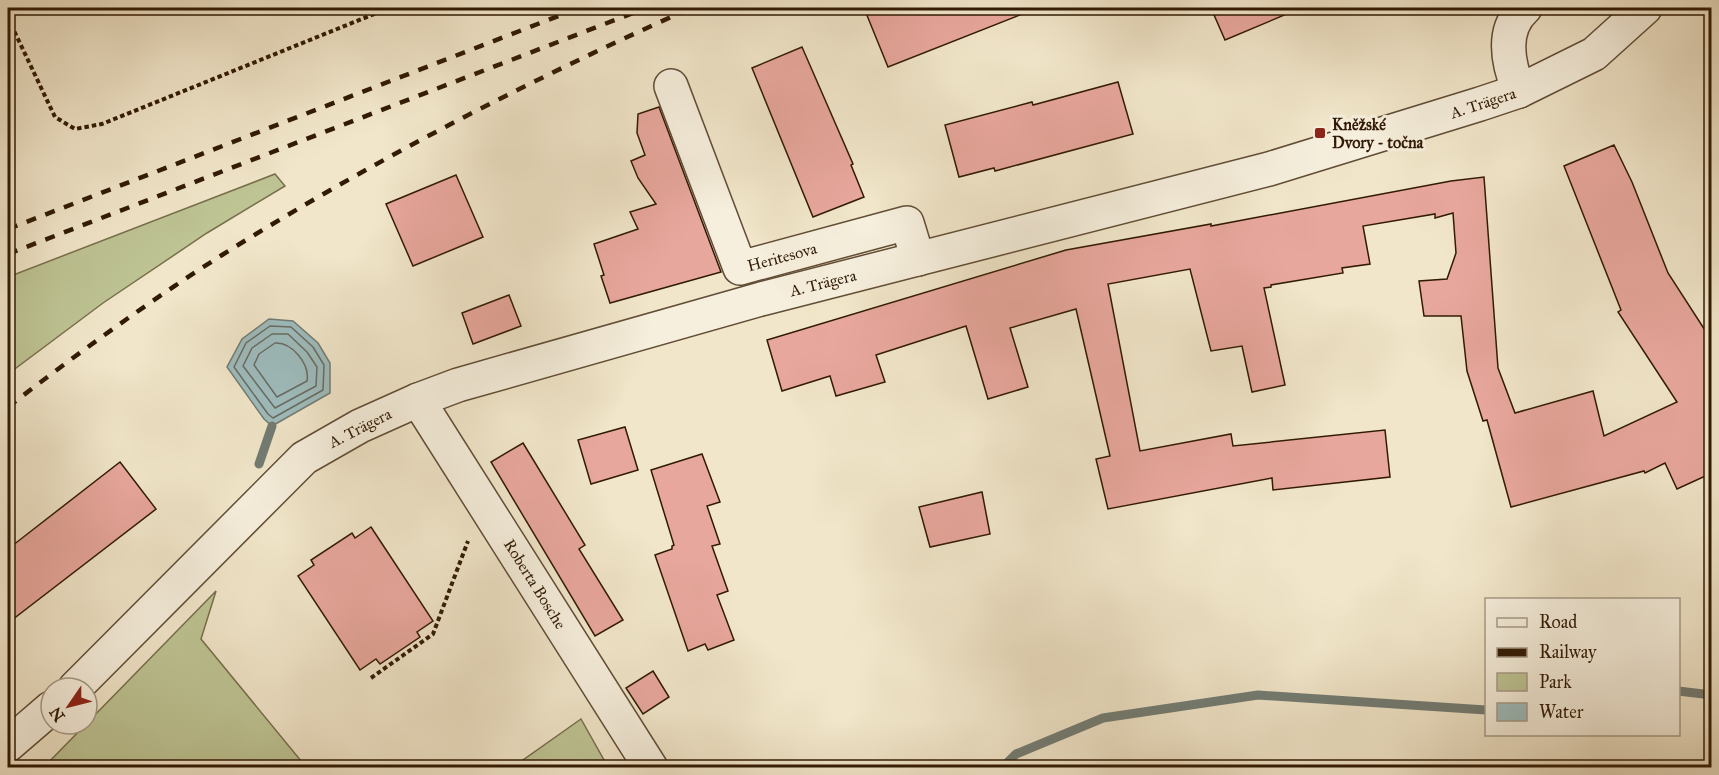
<svg xmlns="http://www.w3.org/2000/svg" width="1719" height="775" viewBox="0 0 1719 775" font-family="'IM FELL Great Primer',serif">
	<style>
		.green { fill: #bec494; stroke: #786f4c; stroke-width: 1.5 }
		.water { fill: #9ebdbf; stroke: #727c74; stroke-width: 1.5 }
		.lines { fill: none; stroke-linecap: round; stroke-linejoin: round }
		.shore { stroke: #686c62; stroke-width: 1.5 }
		.stream { stroke: #727c74; stroke-width: 9 }
		.building { fill: #e8a79d; stroke: #311a04; stroke-width: 1.5 }
		.minor-casing { stroke: #614d36; stroke-width: 36 }
		.path { stroke: #311a04; stroke-width: 4; stroke-dasharray: 4.5 3; stroke-linecap: butt }
		.minor { stroke: #f6efdd; stroke-width: 33 }
		.rail { stroke: #311a04; stroke-width: 4.5; stroke-dasharray: 10 10; stroke-linecap: butt }
		.poi-dot { fill: #8f2418; stroke: #f6efdd; stroke-width: 2 }
		.labels { text-anchor: middle; dominant-baseline: central; stroke-width: 6; stroke-linejoin: round; paint-order: stroke }
		.street-label { font-size: 16px; fill: #311a04; stroke: #f6efdd }
		.poi-label { font-size: 16px; font-weight: bold; fill: #311a04; stroke: #f6efdd; text-anchor: start }
	</style>
	<rect width="100%" height="100%" fill="#f1e6ca"/>
	<filter id="stains"><feTurbulence type="fractalNoise" baseFrequency=".00333" numOctaves="4"/><feColorMatrix values="0 0 0 0 .2 0 0 0 0 .09 0 0 0 0 .02 0 0 0 .5 -.17"/></filter>
	<radialGradient id="worn" r=".72"><stop offset=".6" stop-color="#630" stop-opacity="0"/><stop offset="1" stop-color="#630" stop-opacity=".3"/></radialGradient>
	<g class="green">
		<polygon points="275,174 285,186 207,233 103,303 8,374 8,277"/>
		<polygon points="216,591 201,639 306,767 44,767"/>
		<polygon points="581,719 608,767 513,767"/>
	</g>
	<polygon class="water" points="269,319 293,321 318,343 330,363 330,393 272,426 264,419 227,367 242,339"/>
	<g class="lines">
		<g class="shore">
			<polygon points="270,326 291,327 313,347 324,365 323,390 273,418 268,414 234,367 246,343"/>
			<polygon points="272,334 288,334 307,352 317,367 316,386 275,408 243,366 252,348"/>
			<path d="M275,343C292,342 310,364 307,381L277,397L254,365L259,354Z"/>
		</g>
		<g class="stream">
			<polyline points="259,464 272,426"/>
			<polyline points="1678,691 1712,695"/>
			<polyline points="1002,768 1016,754 1103,718 1258,695 1486,710"/>
		</g>
	</g>
	<g class="building">
		<polygon points="864,8 1035,8 1035,9 888,67"/>
		<polygon points="1211,8 1301,8 1225,40"/>
		<polygon points="802,47 853,164 851,165 864,197 813,217 752,68"/>
		<polygon points="1118,82 1133,134 995,171 994,168 959,177 945,125 1032,102 1033,105"/>
		<polygon points="659,107 721,272 610,303 601,276 604,275 594,244 638,229 630,212 656,204 638,178 631,161 645,155 637,133 638,114"/>
		<polygon points="1614,145 1632,182 1668,273 1712,341 1712,473 1677,489 1665,463 1645,473 1644,471 1511,507 1487,420 1483,421 1467,371 1461,316 1424,316 1419,281 1447,279 1456,253 1453,213 1435,218 1435,214 1363,226 1370,264 1342,268 1343,273 1271,285 1271,287 1264,288 1285,385 1252,392 1242,346 1211,351 1190,269 1108,284 1140,451 1231,434 1233,446 1385,430 1390,477 1273,490 1272,478 1108,509 1096,459 1110,456 1076,309 1010,328 1028,387 988,399 966,326 876,355 885,382 836,396 830,376 782,391 767,340 1066,250 1211,224 1211,226 1451,181 1484,177 1498,368 1515,413 1593,391 1604,436 1677,402 1618,312 1621,310 1564,166"/>
		<polygon points="456,175 483,237 413,266 386,204"/>
		<polygon points="509,295 521,326 473,344 462,313"/>
		<polygon points="625,427 638,470 591,484 578,440"/>
		<polygon points="523,443 585,545 579,549 623,620 595,636 491,462"/>
		<polygon points="702,454 720,502 707,506 720,544 712,546 728,591 717,595 734,640 708,650 705,644 688,651 655,555 672,549 672,546 674,545 651,470"/>
		<polygon points="120,462 156,509 8,623 8,549"/>
		<polygon points="982,492 990,534 930,547 919,507"/>
		<polygon points="371,527 433,621 417,632 420,637 380,664 376,659 360,670 298,576 314,565 311,560 352,533 355,538"/>
		<polygon points="653,671 669,697 643,714 626,688"/>
	</g>
	<g class="lines">
		<defs>
			<g id="minor">
				<polyline points="671,86 740,268 907,223 918,259"/>
				<path d="M1519,91C1508,64 1500,30 1525,8"/>
				<polyline points="418,400 651,768"/>
				<polyline points="75,688 304,458 360,426 418,400 458,385 761,299 1269,169 1480,104 1519,91 1594,54 1645,8"/>
				<polyline points="8,745 51,708"/>
			</g>
		</defs>
		<use href="#minor" class="minor-casing"/>
		<g class="path">
			<polyline points="8,18 55,117 75,129 102,124 389,8"/>
			<polyline points="371,678 433,634 468,541"/>
		</g>
		<use href="#minor" class="minor"/>
		<g class="rail">
			<polyline points="8,229 579,8"/>
			<polyline points="8,254 646,8"/>
			<path d="M8,407C77,354 148,302 222,255C372,161 530,80 691,8"/>
		</g>
	</g>
	<rect class="poi-dot" x="1314" y="127" width="12" height="12" rx="3"/>
	<g class="labels">
		<g class="street-label">
			<text transform="translate(1483 103) rotate(-18)">A. Trägera</text>
			<text transform="translate(782 257) rotate(-15)">Heritesova</text>
			<text transform="translate(823 283) rotate(-14)">A. Trägera</text>
			<text transform="translate(360 428) rotate(-27)">A. Trägera</text>
			<text transform="translate(535 584) rotate(58)">Roberta Bosche</text>
		</g>
		<g class="poi-label">
			<text x="1332" y="124">Kněžské<tspan x="1332" dy="18">Dvory - točna</tspan></text>
		</g>
	</g>
	<rect width="1719" height="775" fill="none" stroke="#f1e6ca" stroke-width="30"/>
	<rect x="9" y="9" width="1701" height="757" fill="none" stroke="#311a04" stroke-width="3"/>
	<rect x="15" y="15" width="1689" height="745" fill="none" stroke="#311a04" stroke-width="1.5"/>
	<rect x="1485" y="598" width="195" height="138" fill="#f6efdd" stroke="#a79a86" stroke-width="1.5"/>
	<rect x="1497" y="618" width="30" height="9" fill="#f6efdd" stroke="#a79a86" stroke-width="1.5"/>
	<text x="1539" y="628" font-size="18" fill="#311a04">Road</text>
	<rect x="1497" y="648" width="30" height="9" fill="#311a04" stroke="#a79a86" stroke-width="1.5"/>
	<text x="1539" y="658" font-size="18" fill="#311a04">Railway</text>
	<rect x="1497" y="673" width="30" height="18" fill="#bec494" stroke="#a79a86" stroke-width="1.5"/>
	<text x="1539" y="688" font-size="18" fill="#311a04">Park</text>
	<rect x="1497" y="703" width="30" height="18" fill="#9ebdbf" stroke="#a79a86" stroke-width="1.5"/>
	<text x="1539" y="718" font-size="18" fill="#311a04">Water</text>
	<g transform="translate(69 706) rotate(235)"><circle r="28" fill="#f6efdd" stroke="#a79a86" stroke-width="1.5"/>
	<path d="M0-4.5L10 22L0 15L-10 22Z" fill="#8f2418"/>
	<text y="-9" font-size="16" font-weight="bold" text-anchor="middle" fill="#311a04">N</text>
	</g>
	<rect width="100%" height="100%" filter="url(#stains)"/>
	<rect width="100%" height="100%" fill="url(#worn)"/>
</svg>
